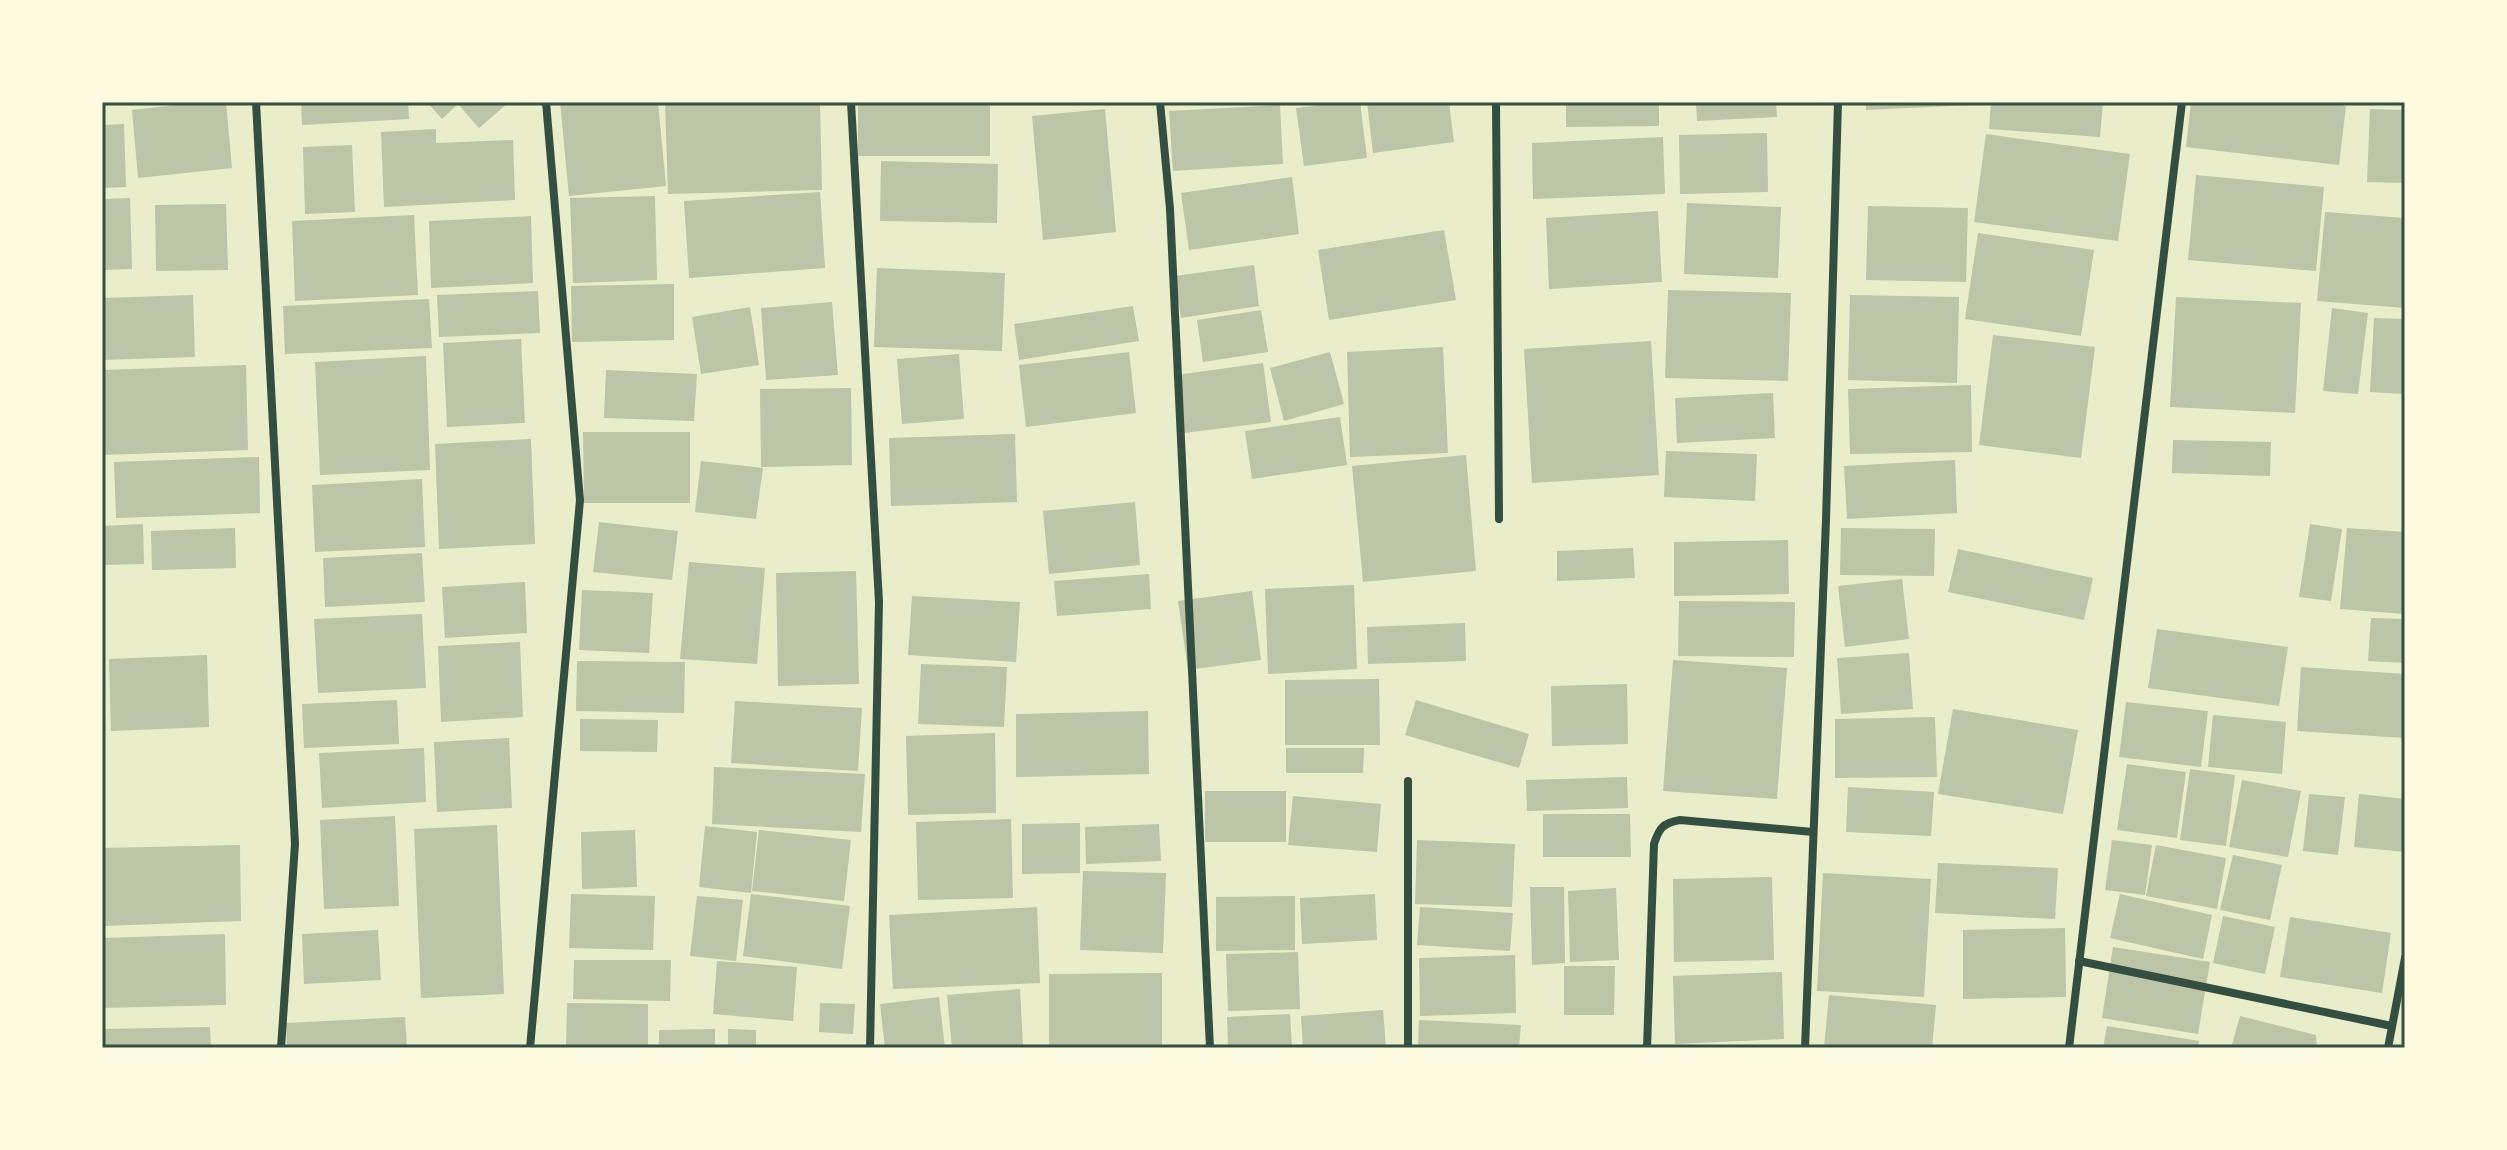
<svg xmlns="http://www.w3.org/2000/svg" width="2507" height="1150" viewBox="0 0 2507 1150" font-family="Figtree,sans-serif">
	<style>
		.building { fill: #bcc5a7 }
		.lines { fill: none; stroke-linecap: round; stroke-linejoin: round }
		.minor { stroke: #344e41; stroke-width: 8 }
		.neatline { fill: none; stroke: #344e41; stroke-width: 3 }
	</style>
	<rect width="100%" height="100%" fill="#e9edc9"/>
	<g class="building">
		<polygon points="204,102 226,102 232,168 138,178 132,110"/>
		<polygon points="301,102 408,102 409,119 302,125"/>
		<polygon points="427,102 509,102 479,128 458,104 442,119"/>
		<polygon points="560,102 658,102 666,186 569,196"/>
		<polygon points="665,102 820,102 822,190 668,194"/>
		<rect x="858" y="102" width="132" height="54"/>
		<polygon points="1347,102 1360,102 1367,158 1304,166 1296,108"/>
		<polygon points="1367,102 1449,102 1454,142 1373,153"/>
		<polygon points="1566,102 1659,102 1659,126 1566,127"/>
		<polygon points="1696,102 1776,102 1777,117 1697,121"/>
		<polygon points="1866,102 1971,102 1971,105 1866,110"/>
		<polygon points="1991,102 2103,102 2100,137 1989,129"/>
		<polygon points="2191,102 2313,102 2346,106 2339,165 2186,147"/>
		<polygon points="1280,105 1283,164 1173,171 1169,111"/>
		<polygon points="1105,109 1116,232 1043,240 1032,116"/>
		<polygon points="2370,109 2405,110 2405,183 2367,182"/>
		<polygon points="124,124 126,187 102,188 102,125"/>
		<polygon points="436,129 436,143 513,140 515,200 384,207 381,132"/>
		<polygon points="1767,133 1768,192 1680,194 1679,135"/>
		<polygon points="1986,134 2130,154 2118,241 1974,222"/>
		<polygon points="1663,137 1665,194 1533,199 1532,143"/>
		<polygon points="352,145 355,212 305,214 303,147"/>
		<polygon points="881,161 998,164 997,223 880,221"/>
		<polygon points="2196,175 2324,187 2316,271 2188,260"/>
		<polygon points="1292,177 1299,234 1189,250 1181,193"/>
		<polygon points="820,192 825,268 689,278 684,201"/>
		<polygon points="655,196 657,280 573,283 570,198"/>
		<polygon points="130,198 132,269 102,270 102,199"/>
		<polygon points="1687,203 1781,207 1778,278 1684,274"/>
		<polygon points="226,204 228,270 156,271 155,205"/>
		<polygon points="1868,206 1968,208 1966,282 1866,280"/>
		<polygon points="1658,211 1662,282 1549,289 1546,218"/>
		<polygon points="2325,212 2405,218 2405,308 2317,301"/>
		<polygon points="414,215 418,295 295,301 292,221"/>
		<polygon points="531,216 533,283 431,288 429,221"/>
		<polygon points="1444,230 1456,300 1329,320 1318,250"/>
		<polygon points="1978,233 2094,250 2081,336 1965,319"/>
		<polygon points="1254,265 1259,306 1181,318 1175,276"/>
		<polygon points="877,268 1005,273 1002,351 874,347"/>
		<polygon points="674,284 674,340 572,342 571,286"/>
		<polygon points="1668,290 1791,293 1788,381 1665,378"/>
		<polygon points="538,291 540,333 439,337 437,295"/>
		<polygon points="193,295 195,357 102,360 102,298"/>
		<polygon points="1850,295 1959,297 1957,383 1848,380"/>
		<polygon points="2176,297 2301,303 2295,413 2170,407"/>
		<polygon points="429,299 432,348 285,354 283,306"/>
		<polygon points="832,302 838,375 766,380 761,308"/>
		<polygon points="1133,306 1139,341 1019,360 1014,324"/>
		<polygon points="750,307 759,365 701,374 692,317"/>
		<polygon points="2332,308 2368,313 2358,394 2323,391"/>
		<polygon points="1261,310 1268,352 1203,362 1197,320"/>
		<polygon points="2374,318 2405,319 2405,394 2370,392"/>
		<polygon points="1993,335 2095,347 2081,458 1979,445"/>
		<polygon points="521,339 525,423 447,427 443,343"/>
		<polygon points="1651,341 1659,475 1532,483 1524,349"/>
		<polygon points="1443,347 1448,453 1350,457 1347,352"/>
		<polygon points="1129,352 1136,413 1026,427 1019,365"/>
		<polygon points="1330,352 1344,404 1284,421 1270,368"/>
		<polygon points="959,354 964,419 902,424 897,359"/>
		<polygon points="426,356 430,470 320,475 315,362"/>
		<polygon points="1263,363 1271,422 1184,433 1176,375"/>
		<polygon points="246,365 248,450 102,455 102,370"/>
		<polygon points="606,370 697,374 694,421 604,418"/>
		<polygon points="1971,385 1972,452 1850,454 1848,389"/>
		<polygon points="851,388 852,465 761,467 760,389"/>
		<polygon points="1773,393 1775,438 1677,443 1675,398"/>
		<polygon points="1340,417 1347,465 1252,479 1245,431"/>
		<polygon points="583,432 690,432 690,503 584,503"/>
		<polygon points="1015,434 1017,502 891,506 889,438"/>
		<polygon points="531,439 535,544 439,549 435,444"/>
		<polygon points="2173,440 2271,442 2270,476 2172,473"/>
		<polygon points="1666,451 1757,454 1755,501 1664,497"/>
		<polygon points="1466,455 1476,571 1363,582 1352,466"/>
		<polygon points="259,457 260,513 116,518 114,462"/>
		<polygon points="1955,460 1957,513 1847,519 1844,466"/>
		<polygon points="701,461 763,468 756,519 695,512"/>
		<polygon points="422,479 425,547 315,552 312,485"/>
		<polygon points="1135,502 1140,565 1049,574 1043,511"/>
		<polygon points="599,522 678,531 672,580 593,572"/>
		<polygon points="143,524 144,564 102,565 102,526"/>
		<polygon points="2310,524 2342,529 2331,601 2299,597"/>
		<polygon points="235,528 236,568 152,570 151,531"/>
		<polygon points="1841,528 1935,529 1934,576 1840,575"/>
		<polygon points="2347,528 2405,532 2405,614 2340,609"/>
		<polygon points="1788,540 1789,594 1674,596 1674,542"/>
		<polygon points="1633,548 1635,578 1557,581 1557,551"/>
		<polygon points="1958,549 2093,578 2084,620 1948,592"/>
		<polygon points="422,553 425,602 325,607 323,558"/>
		<polygon points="689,562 765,568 757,664 680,659"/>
		<polygon points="856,571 859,684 778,686 776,573"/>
		<polygon points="1149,574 1151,609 1057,616 1054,581"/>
		<polygon points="1902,579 1909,639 1845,647 1838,586"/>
		<polygon points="525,582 527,633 445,638 442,587"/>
		<polygon points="1354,585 1357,669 1268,674 1265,589"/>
		<polygon points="582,590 653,593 649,653 579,650"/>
		<polygon points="1252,591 1261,660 1188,670 1178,601"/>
		<polygon points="912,596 1020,602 1016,662 908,655"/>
		<polygon points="1679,601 1795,602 1794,657 1678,656"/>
		<polygon points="422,614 426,688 318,693 314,619"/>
		<polygon points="2371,618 2405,619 2405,663 2368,661"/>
		<polygon points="1465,623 1466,661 1368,664 1367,627"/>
		<polygon points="2157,629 2288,647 2279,706 2148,688"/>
		<polygon points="520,642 523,717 441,722 438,646"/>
		<polygon points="1909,653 1913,709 1841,714 1837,658"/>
		<polygon points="207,655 209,727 111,731 109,659"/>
		<polygon points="1673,660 1787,668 1777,799 1663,791"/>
		<polygon points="577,661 685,662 684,713 576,711"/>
		<polygon points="921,664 1007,667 1004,727 918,724"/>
		<polygon points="2301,667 2405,674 2405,738 2297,731"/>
		<polygon points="1379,679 1380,745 1285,745 1285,680"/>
		<polygon points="1627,684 1628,744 1552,746 1551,686"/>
		<polygon points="397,700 399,744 304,748 302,704"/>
		<polygon points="1416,700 1529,734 1519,768 1405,735"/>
		<polygon points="735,701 862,708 858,771 731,763"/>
		<polygon points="2126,702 2208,711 2201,767 2119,757"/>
		<polygon points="1953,709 2078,730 2063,814 1938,794"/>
		<polygon points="1148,711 1149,774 1016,777 1016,714"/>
		<polygon points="2213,715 2286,722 2282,774 2208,767"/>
		<polygon points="1935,717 1937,777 1835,778 1835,719"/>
		<polygon points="580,719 658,720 657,752 580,751"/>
		<polygon points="995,733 996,813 908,815 906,736"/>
		<polygon points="509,738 512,808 437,812 434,742"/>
		<polygon points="424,748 426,802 322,808 319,753"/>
		<polygon points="1286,748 1364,748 1363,773 1286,773"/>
		<polygon points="2127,764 2186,772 2177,838 2117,830"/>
		<polygon points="714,767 865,774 861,832 712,824"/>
		<polygon points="2190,769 2235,775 2226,846 2180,840"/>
		<polygon points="1627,777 1628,808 1527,811 1526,780"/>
		<polygon points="2242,780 2301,791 2288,857 2229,847"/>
		<polygon points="1848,787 1934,792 1931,836 1846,832"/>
		<rect x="1205" y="791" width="81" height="51"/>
		<polygon points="2309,794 2345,797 2338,855 2303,851"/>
		<polygon points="2359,794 2405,799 2405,852 2354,847"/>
		<polygon points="1293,796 1381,804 1377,852 1288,845"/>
		<polygon points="1543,814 1630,814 1631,857 1543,857"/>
		<polygon points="395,816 399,906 324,909 320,820"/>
		<polygon points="1011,819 1013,898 918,900 916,822"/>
		<polygon points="1080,823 1080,873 1022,874 1022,824"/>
		<polygon points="1159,824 1161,861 1086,864 1085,827"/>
		<polygon points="497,825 504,994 421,998 414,829"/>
		<polygon points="705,826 757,832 751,893 699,887"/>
		<polygon points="635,830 637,887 582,889 581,832"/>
		<polygon points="759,830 851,840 844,901 752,891"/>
		<polygon points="1417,840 1515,844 1512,907 1415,904"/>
		<polygon points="2112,840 2152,845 2145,895 2105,890"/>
		<polygon points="240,845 241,921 102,926 102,848"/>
		<polygon points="2156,845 2226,858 2217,909 2146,896"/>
		<polygon points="2233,855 2282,865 2270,920 2220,910"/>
		<polygon points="1938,863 2058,868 2055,919 1935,913"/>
		<polygon points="1083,871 1166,873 1163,953 1080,950"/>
		<polygon points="1823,873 1931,879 1924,997 1817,991"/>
		<polygon points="1772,877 1774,960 1674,962 1673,879"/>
		<polygon points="1530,887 1564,887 1565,963 1532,965"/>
		<polygon points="1616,888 1619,960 1570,962 1568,891"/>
		<polygon points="571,894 655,896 653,950 569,948"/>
		<polygon points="751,894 850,906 842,969 743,956"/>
		<polygon points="1375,894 1377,940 1302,944 1300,898"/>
		<polygon points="2120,894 2212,915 2203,959 2110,938"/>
		<polygon points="697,896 743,900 736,961 690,956"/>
		<polygon points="1295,896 1295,950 1216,951 1216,897"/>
		<polygon points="1037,907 1040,983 893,989 889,915"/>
		<polygon points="1420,907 1513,913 1510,951 1417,945"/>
		<polygon points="2223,916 2275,927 2265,974 2213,963"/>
		<polygon points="2290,917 2391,933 2382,993 2280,977"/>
		<polygon points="2065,928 2066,997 1963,999 1963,930"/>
		<polygon points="378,930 381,980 304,984 302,934"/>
		<polygon points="225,934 226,1005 102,1008 102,938"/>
		<polygon points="2113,947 2210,962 2198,1034 2102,1018"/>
		<polygon points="1298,952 1300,1009 1228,1011 1226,954"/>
		<polygon points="1515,955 1516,1013 1420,1016 1419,958"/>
		<polygon points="574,960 671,960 670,1001 573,999"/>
		<polygon points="717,961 797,967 793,1021 713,1014"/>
		<polygon points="1564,966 1615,966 1614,1015 1564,1015"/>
		<polygon points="1782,972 1784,1039 1675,1044 1673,976"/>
		<polygon points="1162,973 1162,1047 1049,1048 1049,974"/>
		<polygon points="1020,989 1023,1045 952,1048 947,995"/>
		<polygon points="1829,995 1936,1005 1932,1048 1824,1048"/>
		<polygon points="939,997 945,1048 885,1048 880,1004"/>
		<polygon points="567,1003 648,1004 648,1048 566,1048"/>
		<polygon points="820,1003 855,1004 853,1034 819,1032"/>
		<polygon points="1383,1010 1386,1048 1303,1048 1301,1016"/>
		<polygon points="1290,1014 1292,1048 1228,1048 1227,1017"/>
		<polygon points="2240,1016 2316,1035 2317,1048 2231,1048"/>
		<polygon points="405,1017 407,1048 287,1048 286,1023"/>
		<polygon points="1419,1020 1521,1025 1519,1048 1418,1048"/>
		<polygon points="2107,1026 2199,1041 2198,1048 2103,1048"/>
		<polygon points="210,1027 211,1048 102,1048 102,1029"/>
		<polygon points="715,1029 715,1048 659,1048 659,1030"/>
		<polygon points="728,1029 756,1030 756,1048 728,1048"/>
	</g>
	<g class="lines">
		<g class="minor">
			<polyline points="256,102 295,844 281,1048"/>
			<polyline points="851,102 879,602 870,1048"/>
			<polyline points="1160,102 1170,209 1210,1048"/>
			<polyline points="1496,102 1499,519"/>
			<polyline points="2079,961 2392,1026"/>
			<polyline points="530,1048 580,500 546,102"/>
			<polyline points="1408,1048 1408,781"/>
			<path d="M1647,1048L1654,844C1659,828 1663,823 1680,820L1813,832"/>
			<polyline points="1805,1048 1826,520 1838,102"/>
			<polyline points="2069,1048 2182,102"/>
			<polyline points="2388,1048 2405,958"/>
		</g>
	</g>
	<rect width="2507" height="1150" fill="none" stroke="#fefae0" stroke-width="208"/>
	<rect x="104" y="104" width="2299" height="942" class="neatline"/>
</svg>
